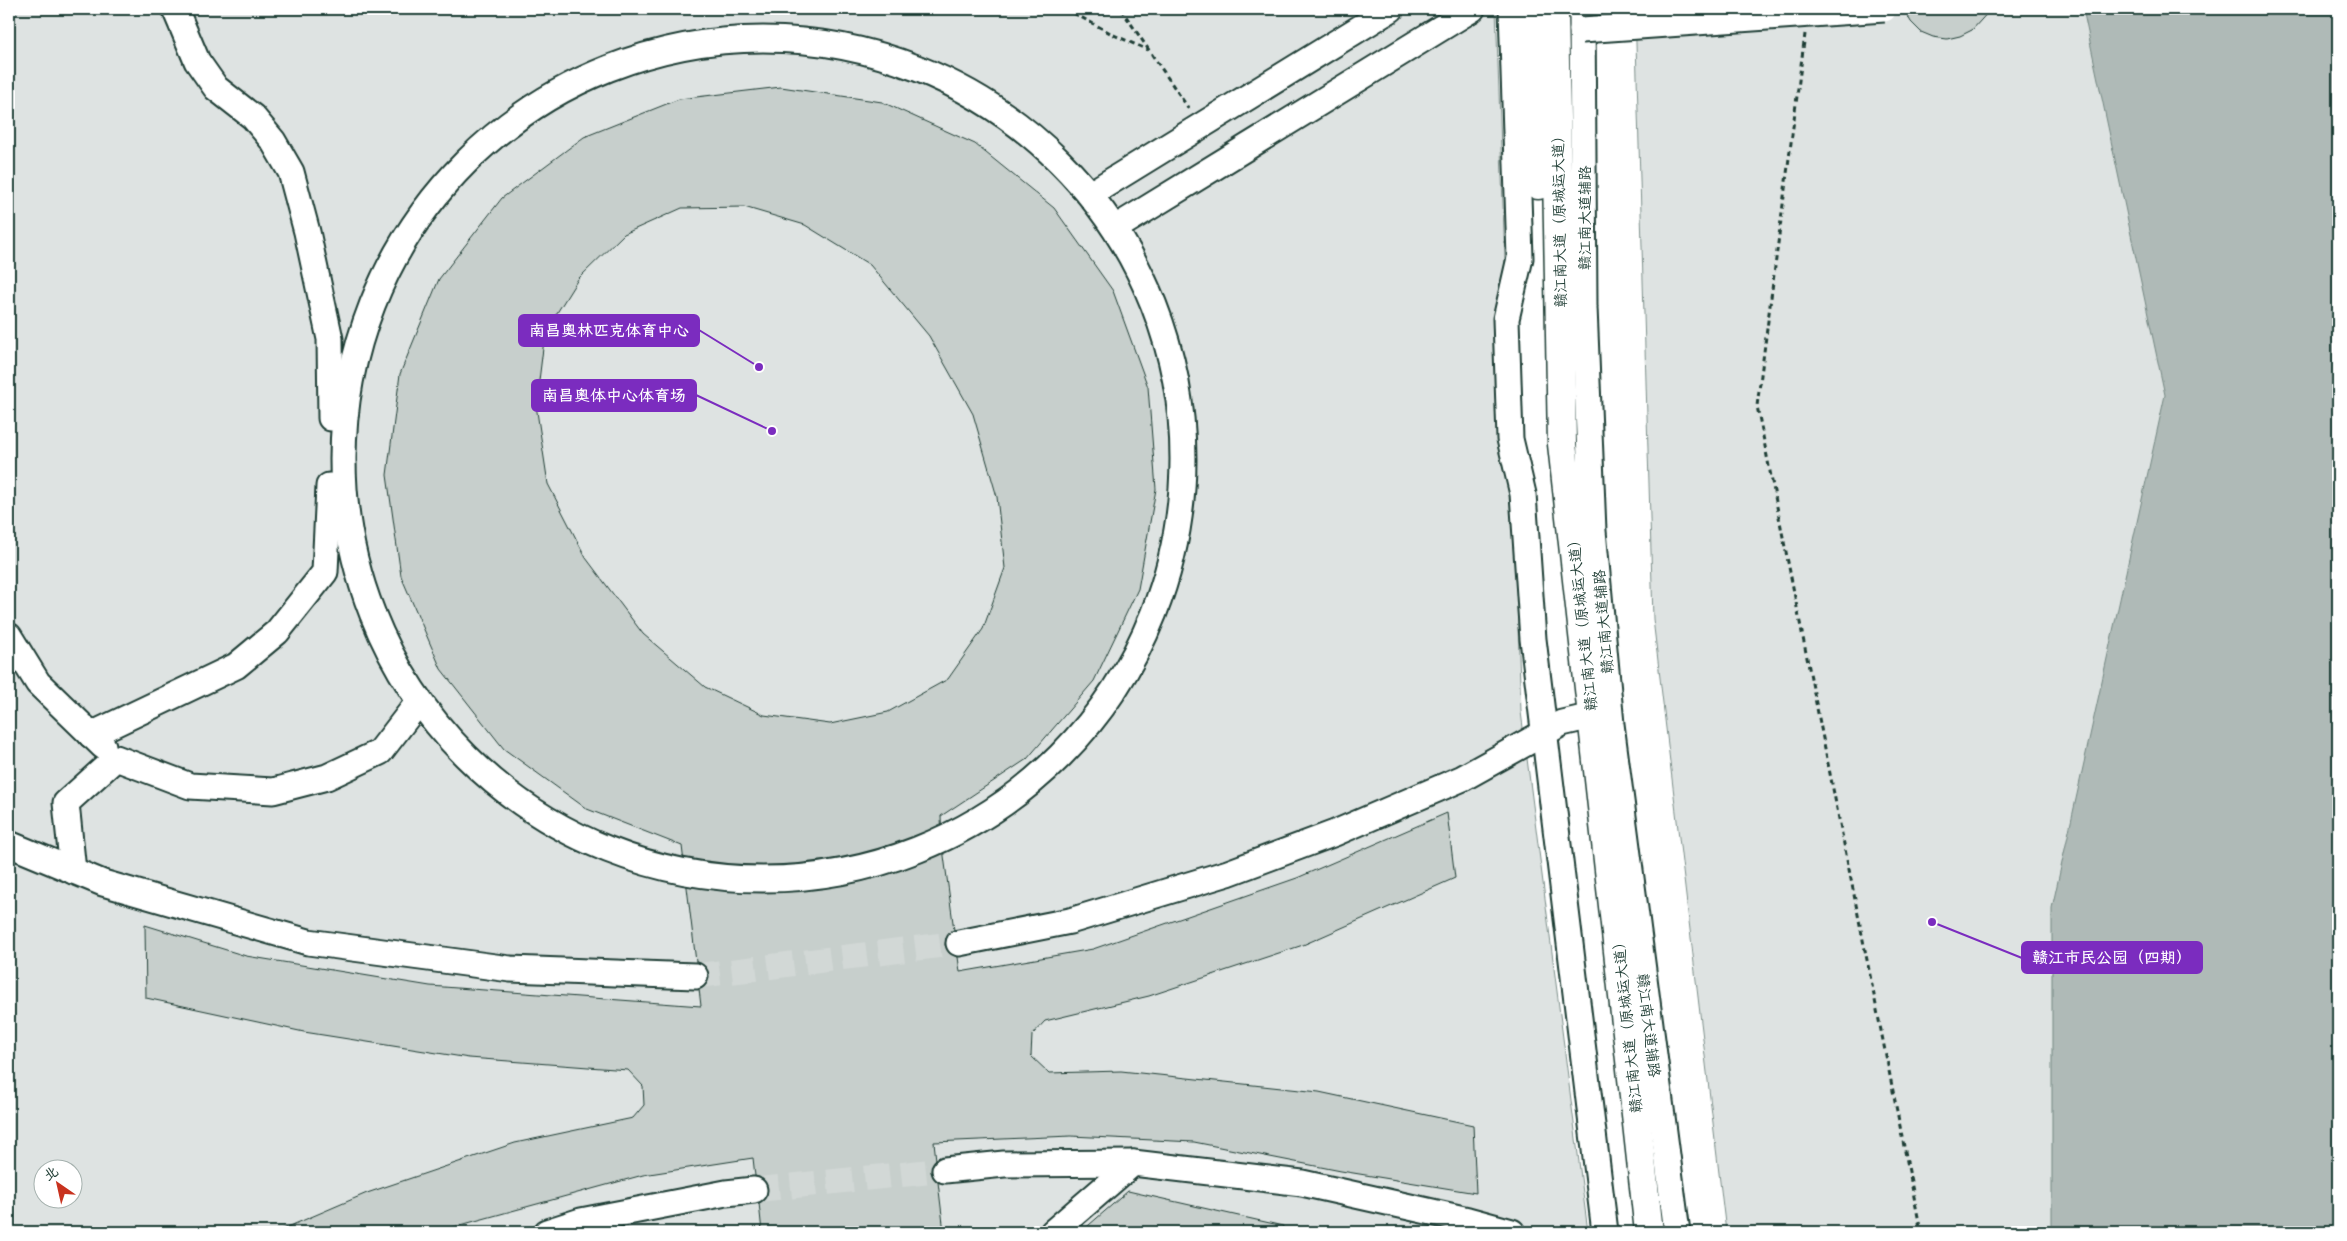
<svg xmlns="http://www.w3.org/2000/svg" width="2347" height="1241" viewBox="0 0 2347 1241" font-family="'Playpen Sans','LXGW WenKai TC',sans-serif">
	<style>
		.green { fill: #dee3e2; stroke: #7e908b; fill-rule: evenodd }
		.water { fill: #afbab7; stroke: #758883 }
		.building { fill: #c7cfcc; stroke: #1f3d34; fill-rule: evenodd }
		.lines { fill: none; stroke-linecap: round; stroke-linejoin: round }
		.minor-tunnel { stroke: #d2d8d6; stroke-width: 25; stroke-dasharray: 25 12; stroke-linecap: butt }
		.minor-casing { stroke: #1f3d34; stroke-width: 29 }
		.major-casing { stroke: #1f3d34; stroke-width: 31 }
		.path { stroke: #1f3d34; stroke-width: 3; stroke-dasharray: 5 4; stroke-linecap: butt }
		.minor { stroke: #fff; stroke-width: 25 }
		.major { stroke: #fff; stroke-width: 28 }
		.minor-bridge-casing { stroke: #1f3d34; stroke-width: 29; stroke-linecap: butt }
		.minor-bridge { stroke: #fff; stroke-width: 25 }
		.labels { text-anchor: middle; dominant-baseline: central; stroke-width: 4; stroke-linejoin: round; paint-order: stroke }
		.street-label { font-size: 15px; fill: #1f3d34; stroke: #fff }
		.leader { fill: none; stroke: #7b2cbf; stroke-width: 2 }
		.callout-dot { fill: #7b2cbf; stroke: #fff; stroke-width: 2 }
		.callout { fill: #7b2cbf; stroke: #7b2cbf; stroke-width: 2 }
		.callout-label { font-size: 16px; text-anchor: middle; font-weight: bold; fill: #fff }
	</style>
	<rect width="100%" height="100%" fill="#fff"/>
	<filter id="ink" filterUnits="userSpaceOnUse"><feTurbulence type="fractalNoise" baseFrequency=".02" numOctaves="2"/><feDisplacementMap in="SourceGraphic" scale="10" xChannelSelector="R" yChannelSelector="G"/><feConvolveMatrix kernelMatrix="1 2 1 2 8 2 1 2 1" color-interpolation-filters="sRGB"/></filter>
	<g filter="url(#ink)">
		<g class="green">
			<path d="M19,9H1496L1521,712L1588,1232H9V22ZM42,1168H72V1198H42Z"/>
			<polygon points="1635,9 2210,9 2159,1232 1726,1232 1653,619"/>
		</g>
		<polygon class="water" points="2083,9 2338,9 2338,1232 2052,1232 2052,908 2165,395"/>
		<g class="building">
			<polygon points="1904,9 1991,9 1972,30 1960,36 1947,39 1933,37 1921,32 1911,22"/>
			<path d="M781,87L882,102L975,144L1054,208L1113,291L1148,387L1156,489L1138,589L1094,681L1027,759L941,816L942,841L954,930L946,938L945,945L949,953L958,957L960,972L1093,949L1297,878L1447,813L1455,878L1303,945L1149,996L1045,1021L1032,1035L1031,1056L1049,1073L1121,1071L1319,1092L1473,1125L1476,1193L1341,1171L1194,1142L1071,1136L934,1142L936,1160L932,1165L931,1172L938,1182L944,1232H762L759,1203L767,1196L768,1188L765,1181L755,1176L753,1158L643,1175L435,1232H276L367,1193L515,1143L633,1118L644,1105L643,1086L628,1070L469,1058L304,1032L146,998L145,925L246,956L430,986L701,1006L699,989L707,984L709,976L708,970L703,964L696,962L682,846L587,809L504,749L441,669L401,576L387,475L400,374L439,279L502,198L584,137L679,99ZM744,207L805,225L870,265L929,336L973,414L997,497L1005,568L983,629L948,679L888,712L830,724L764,715L705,687L643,634L586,558L548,484L536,405L545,332L578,279L624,234L682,208Z"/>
			<polygon points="1128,1191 1283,1226 1282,1232 1081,1232"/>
		</g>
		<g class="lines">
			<g class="minor-tunnel">
				<polyline points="695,976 959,943"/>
				<polyline points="754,1190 945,1170"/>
			</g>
			<defs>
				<g id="minor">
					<polyline points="175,9 197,61 216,88 253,117 273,141 291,172 307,232 330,339 331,418"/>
					<polyline points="1512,9 1520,258 1506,319 1510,439 1523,494 1533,639 1605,1232"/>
					<polyline points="1582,9 1584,307 1593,531 1611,724 1677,1232"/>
					<circle cx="763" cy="459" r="420"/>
					<polyline points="1092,193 1391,9"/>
					<polyline points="1117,227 1472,9"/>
					<polyline points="9,636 38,683 103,746"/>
					<polyline points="91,735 236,666 277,632 325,572 329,486"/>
					<polyline points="9,844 103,883 308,942 510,969 695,976"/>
					<polyline points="73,871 66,803 116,758 190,786 273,791 327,777 380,752 417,704"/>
					<polyline points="959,943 1070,921 1228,873 1335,833 1463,778 1562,723 1592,716"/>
					<polyline points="945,1170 1004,1164 1133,1163 1302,1183 1468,1220 1512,1232"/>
					<polyline points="547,1232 581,1221 726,1193 754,1190"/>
					<polyline points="1053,1232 1133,1163"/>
				</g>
				<g id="major">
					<polyline points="1534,9 1538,185"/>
					<polyline points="1554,9 1562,444 1649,1232"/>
				</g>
			</defs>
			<use href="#minor" class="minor-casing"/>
			<use href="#major" class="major-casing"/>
			<g class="path">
				<polyline points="1066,9 1114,35 1148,50"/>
				<polyline points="1121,9 1189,109"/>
				<polyline points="1805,34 1757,406 1921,1232"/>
			</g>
			<use href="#minor" class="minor"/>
			<use href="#major" class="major"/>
			<defs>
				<polyline id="minor-bridge" points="1582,30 1884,9"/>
			</defs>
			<use href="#minor-bridge" class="minor-bridge-casing"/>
			<use href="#minor-bridge" class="minor-bridge"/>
		</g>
	</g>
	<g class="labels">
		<g class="street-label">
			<text transform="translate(1558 218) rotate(-91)">赣江南大道（原城运大道）</text>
			<text transform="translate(1583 218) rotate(-90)">赣江南大道辅路</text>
			<text transform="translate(1581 622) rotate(-96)">赣江南大道（原城运大道）</text>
			<text transform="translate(1602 622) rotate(-95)">赣江南大道辅路</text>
			<text transform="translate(1626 1024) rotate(-96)">赣江南大道（原城运大道）</text>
			<text transform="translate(1650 1025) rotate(83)">赣江南大道辅路</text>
		</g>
	</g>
	<path class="leader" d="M759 367L699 330M772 431L696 395M1932 922L2022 958"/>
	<g class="callout-dot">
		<circle cx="759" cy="367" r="5"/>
		<circle cx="772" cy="431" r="5"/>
		<circle cx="1932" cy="922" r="5"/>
	</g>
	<g class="callout">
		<rect x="519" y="315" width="180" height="31" rx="5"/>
		<rect x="532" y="380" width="164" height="31" rx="5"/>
		<rect x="2022" y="942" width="180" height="31" rx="5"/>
	</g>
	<g class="callout-label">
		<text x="609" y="336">南昌奥林匹克体育中心</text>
		<text x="614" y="401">南昌奥体中心体育场</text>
		<text x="2112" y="963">赣江市民公园（四期）</text>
	</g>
	<rect width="2347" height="1241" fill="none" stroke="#fff" stroke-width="30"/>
	<rect x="15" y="15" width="2317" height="1211" fill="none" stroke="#1f3d34" stroke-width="2" filter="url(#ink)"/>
	<g transform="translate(58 1184) rotate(326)"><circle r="24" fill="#ffffff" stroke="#a5b1ae"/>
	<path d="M0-4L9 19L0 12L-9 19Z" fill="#c8321e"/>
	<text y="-8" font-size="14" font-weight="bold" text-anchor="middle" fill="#1f3d34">北</text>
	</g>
</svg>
